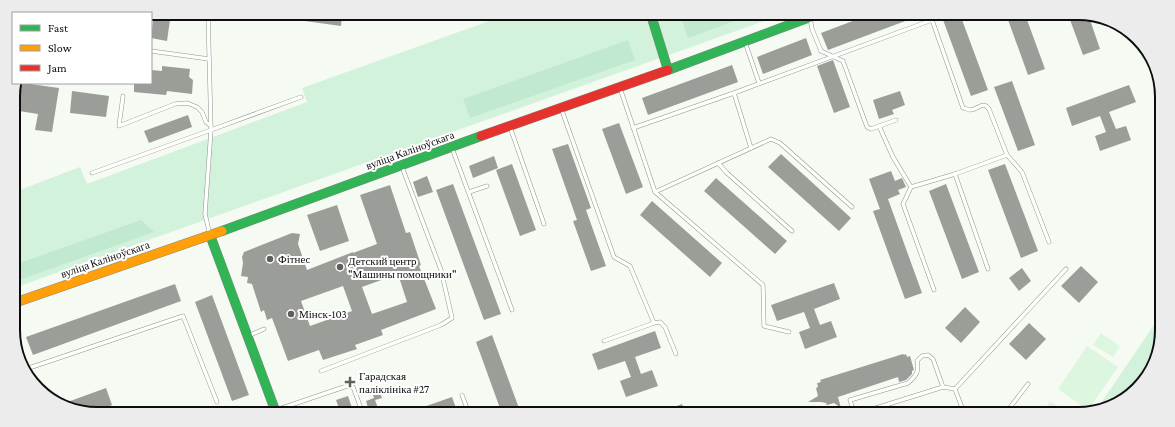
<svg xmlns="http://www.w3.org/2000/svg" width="1175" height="427" viewBox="0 0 1175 427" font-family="'Crimson Pro',serif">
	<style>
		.green { fill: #d3f2db }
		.forest { fill: #c1e9cf }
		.pitch { fill: #ddf6e0 }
		.building { fill: #9b9e98; fill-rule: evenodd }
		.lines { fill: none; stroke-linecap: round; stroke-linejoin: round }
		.lane-casing { stroke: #919490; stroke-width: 4.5 }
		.fast-casing { stroke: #888b87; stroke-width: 10 }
		.slow-casing { stroke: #888b87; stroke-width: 10 }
		.jam-casing { stroke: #888b87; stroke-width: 10 }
		.lane { stroke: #fefefd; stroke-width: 3.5 }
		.fast { stroke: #30b455; stroke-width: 9 }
		.slow { stroke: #ff9f0a; stroke-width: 9 }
		.jam { stroke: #e5322d; stroke-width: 9 }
		.poi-dot { fill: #5e605d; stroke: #fff; stroke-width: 1.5 }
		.labels { text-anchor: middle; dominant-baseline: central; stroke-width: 4; stroke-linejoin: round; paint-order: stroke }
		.street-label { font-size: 11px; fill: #0d0d0d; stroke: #fff }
		.poi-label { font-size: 11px; fill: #0d0d0d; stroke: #fff; text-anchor: start }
		.rim { fill: none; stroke: #0d0d0d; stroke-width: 2 }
	</style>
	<rect width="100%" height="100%" fill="#f5fbf2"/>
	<g class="green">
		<polygon points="506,15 778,16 14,288 14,192 80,167 87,184 307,102 302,88"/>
		<polygon points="1156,322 1158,324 1158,357 1129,396 1097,409"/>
	</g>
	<g class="forest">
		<polygon points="695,16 749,16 688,38 682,20"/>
		<polygon points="628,40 635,60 470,118 463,99"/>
		<polygon points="141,220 154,232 14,282 14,265"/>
	</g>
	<g class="pitch">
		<polygon points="1101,333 1120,346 1113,357 1093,345"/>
		<polygon points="1087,346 1118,367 1088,410 1058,389"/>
		<polygon points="1050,401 1070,414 1043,413"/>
	</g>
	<g class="building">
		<polygon points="154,13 171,13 167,41 151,38"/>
		<polygon points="283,14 342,14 341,26 283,18"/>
		<polygon points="866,16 916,17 828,50 821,33"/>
		<polygon points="942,17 961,17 988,90 971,96"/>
		<polygon points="1007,17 1026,17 1045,69 1028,75"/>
		<polygon points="1069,17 1089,17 1100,49 1083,55"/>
		<polygon points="806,38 812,55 763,74 757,57"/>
		<polygon points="833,60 850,107 834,113 817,66"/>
		<polygon points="732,65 738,82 648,115 642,98"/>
		<polygon points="162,66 190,69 189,77 193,80 192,94 167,91 166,95 134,92 134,83 151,83 151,70 162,71"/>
		<polygon points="1012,81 1035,145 1018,151 994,87"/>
		<polygon points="16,83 23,83 59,88 52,132 35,130 38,114 13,110 13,92"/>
		<polygon points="1129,85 1136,102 1109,112 1116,129 1126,126 1131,140 1100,151 1095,136 1106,132 1100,116 1072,126 1066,108"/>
		<polygon points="72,91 109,96 106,117 70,113"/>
		<polygon points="900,91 905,105 892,110 894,114 879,119 873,100"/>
		<polygon points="188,115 192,127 149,143 144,131"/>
		<polygon points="619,123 643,187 626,194 602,129"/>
		<polygon points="568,144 591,208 586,210 606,266 591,271 573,221 577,220 552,149"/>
		<polygon points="781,154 851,218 839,231 768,167"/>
		<polygon points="494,156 498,168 473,178 469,166"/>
		<polygon points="512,164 536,230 520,236 496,170"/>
		<polygon points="1005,164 1038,251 1021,258 988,170"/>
		<polygon points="891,171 895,181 902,178 906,187 898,190 900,194 888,199 922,293 905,299 873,211 880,209 869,179"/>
		<polygon points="427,176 433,192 418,197 413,182"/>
		<polygon points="716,178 787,241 775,254 704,191"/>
		<polygon points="453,184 501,314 484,320 436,190"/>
		<polygon points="946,184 979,272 962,279 929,191"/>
		<path d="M390,185L406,233L410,232L421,265L419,266L436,309L381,330L383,335L355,345L357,349L323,360L319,350L288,361L272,318L267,320L264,310L261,312L252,284L247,283L248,277L241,276L243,263L242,257L244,252L292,233L300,234L298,244L307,270L353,252V253L377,244L360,195ZM398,274L407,302L372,314L362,287ZM343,286L352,311L310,326L301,301Z"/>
		<polygon points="652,201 722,263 710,277 640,215"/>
		<polygon points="337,205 349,241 320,251 307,215"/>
		<polygon points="1081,266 1098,282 1079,303 1061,286"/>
		<polygon points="1022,268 1031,281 1019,291 1009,278"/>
		<polygon points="834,283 840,299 814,309 820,325 831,321 837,337 805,349 799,332 810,328 804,312 777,321 771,305"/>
		<polygon points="175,284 181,301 33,355 26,337"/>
		<polygon points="212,295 249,395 232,401 195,302"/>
		<polygon points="965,307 980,322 961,343 945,328"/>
		<polygon points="1029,323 1046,339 1026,360 1009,344"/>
		<polygon points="655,331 661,348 635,357 641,374 652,370 658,386 626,397 620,381 631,377 625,361 598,370 592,354"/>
		<polygon points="492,335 502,362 520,411 501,411 476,342"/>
		<polygon points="903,354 904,355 906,354 907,357 910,356 914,370 912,371 912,374 906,380 899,382 898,377 838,397 841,408 834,403 827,405 826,403 821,402 808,402 818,396 816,388 818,387 817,383 821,382 820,380"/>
		<polygon points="378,387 382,398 375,400 379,411 369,411 366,401 374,398 371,389"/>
		<polygon points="106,388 112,405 100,410 70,410 62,404"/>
		<polygon points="348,396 353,411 340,411 336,400"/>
		<polygon points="452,397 457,411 415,411 415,410"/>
		<polygon points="682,404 685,412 663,412 663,411"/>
	</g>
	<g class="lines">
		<defs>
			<g id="lane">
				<polyline points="208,13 211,130 301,97"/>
				<path d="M931,17L963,108C965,108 969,110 970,110C978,110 983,100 989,109L1007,155L1022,172L1049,242"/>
				<polyline points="810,18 812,29 821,51 843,61 867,127 871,129 896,120"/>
				<polyline points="745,42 759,83"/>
				<polyline points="151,51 209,59"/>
				<polyline points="620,88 655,192 763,285 764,326 789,332"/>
				<polyline points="734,93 751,148"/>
				<polyline points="123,96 119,126 175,104 187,103 197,107 202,112 206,122 211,126"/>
				<polyline points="561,108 614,257 630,266 654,323"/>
				<polyline points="879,126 893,157 911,187"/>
				<polyline points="510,127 544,224"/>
				<polyline points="633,128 734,93 932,20"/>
				<polyline points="452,148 512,310"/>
				<polyline points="718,163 727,173 792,231"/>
				<polyline points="92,173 211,130 205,214 210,235"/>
				<polyline points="955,174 988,269"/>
				<polyline points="469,192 487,186"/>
				<polyline points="655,192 771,139 780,143 852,207"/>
				<polyline points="934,290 903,204 911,187 955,174 1007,155"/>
				<polyline points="248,336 264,329"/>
				<polyline points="15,338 22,361"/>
				<polyline points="604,341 654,323 660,322 665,327 676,354"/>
				<polyline points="26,369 183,316 217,402"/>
				<polyline points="321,371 441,325 452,318 441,270 402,167"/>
				<polyline points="955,389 1066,269"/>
				<polyline points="955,389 964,413"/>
				<polyline points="462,395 468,411"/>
				<polyline points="276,410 347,386 353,387 362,411"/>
				<path d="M854,413L850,400L908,383C917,375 919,372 917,361L922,356L928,355L933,359L943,387"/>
				<polyline points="860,413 943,387 955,389"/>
				<polyline points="1005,414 1028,384"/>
			</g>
			<g id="fast">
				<polyline points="651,15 668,70"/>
				<polyline points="668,70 813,16"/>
				<polyline points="222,231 481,136"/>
				<polyline points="210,235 275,410"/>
			</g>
			<polyline id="slow" points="14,303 222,231"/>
			<polyline id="jam" points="481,136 668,70"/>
		</defs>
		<use href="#lane" class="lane-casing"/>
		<use href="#fast" class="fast-casing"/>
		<use href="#slow" class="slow-casing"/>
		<use href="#jam" class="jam-casing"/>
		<use href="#lane" class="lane"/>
		<use href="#fast" class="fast"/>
		<use href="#slow" class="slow"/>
		<use href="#jam" class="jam"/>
	</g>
	<g class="poi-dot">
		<circle cx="270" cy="259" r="4"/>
		<circle cx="340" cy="267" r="4"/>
		<circle cx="291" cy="314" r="4"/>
		<path d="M348 376h4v4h4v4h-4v4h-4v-4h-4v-4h4z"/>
	</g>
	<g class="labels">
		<g class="street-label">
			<text transform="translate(410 150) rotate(-20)">вуліца Каліноўскага</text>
			<text transform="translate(105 259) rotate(-19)">вуліца Каліноўскага</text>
		</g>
		<g class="poi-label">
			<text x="278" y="259">Фітнес</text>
			<text x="348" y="261">Детский центр<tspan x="348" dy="13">"Машины помощники"</tspan></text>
			<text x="299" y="314">Мінск-103</text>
			<text x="359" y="376">Гарадская<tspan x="359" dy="13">паліклініка #27</tspan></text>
		</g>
	</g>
	<path d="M0 0H1175V427H0ZM97 20H1078A77 77 0 0 1 1155 97V330A77 77 0 0 1 1078 407H97A77 77 0 0 1 20 330V97A77 77 0 0 1 97 20Z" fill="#ececec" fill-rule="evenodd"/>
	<path class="rim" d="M97 20H1078A77 77 0 0 1 1155 97V330A77 77 0 0 1 1078 407H97A77 77 0 0 1 20 330V97A77 77 0 0 1 97 20Z"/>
	<rect x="12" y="12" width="140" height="72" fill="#ffffff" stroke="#9e9e9e"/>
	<rect x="20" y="25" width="20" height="6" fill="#30b455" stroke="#9e9e9e"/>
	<text x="48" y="32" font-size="12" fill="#0d0d0d">Fast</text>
	<rect x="20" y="45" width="20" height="6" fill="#ff9f0a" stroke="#9e9e9e"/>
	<text x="48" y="52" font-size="12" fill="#0d0d0d">Slow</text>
	<rect x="20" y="65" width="20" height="6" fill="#e5322d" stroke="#9e9e9e"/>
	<text x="48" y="72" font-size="12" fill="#0d0d0d">Jam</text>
</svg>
